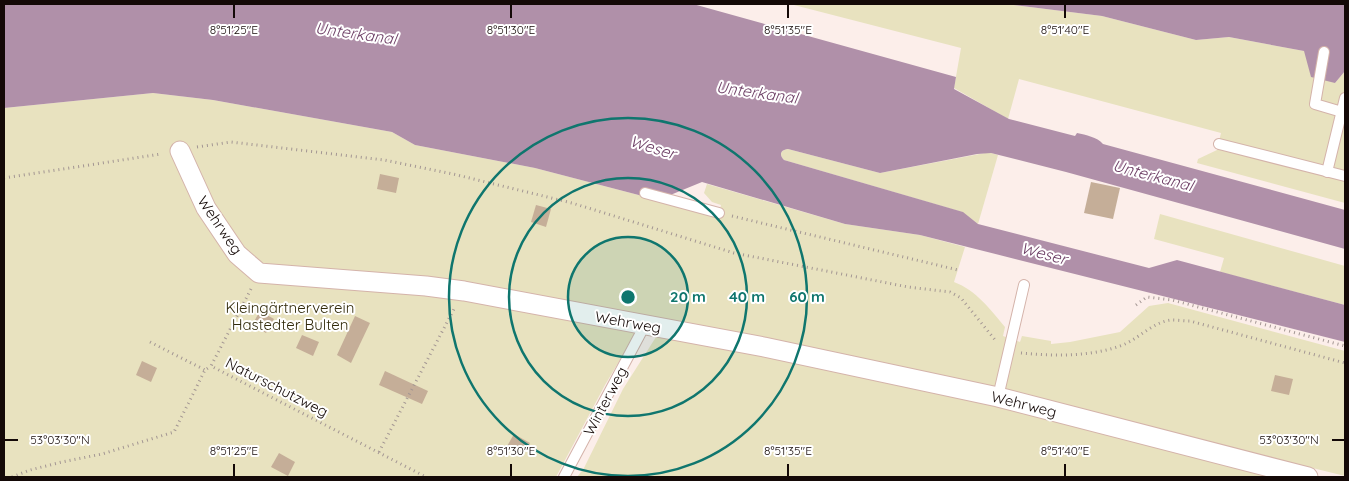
<svg xmlns="http://www.w3.org/2000/svg" width="1349" height="481" viewBox="0 0 1349 481" font-family="Quicksand,sans-serif">
	<style>
		.green { fill: #e8e2bf }
		.water { fill: #b090a9 }
		.building { fill: #c5ae98 }
		.lines { fill: none; stroke-linecap: round; stroke-linejoin: round }
		.service-casing { stroke: #d4b3aa; stroke-width: 12 }
		.minor-casing { stroke: #d4b3aa; stroke-width: 21 }
		.path { stroke: #a39693; stroke-width: 3; stroke-dasharray: 1 4; stroke-linecap: butt }
		.service { stroke: #fff; stroke-width: 10 }
		.minor { stroke: #fff; stroke-width: 19 }
		.ticks { fill: none; stroke: #140907; stroke-width: 2 }
		.ring { fill: none; stroke: #0f766e; stroke-width: 2.5 }
		.labels { text-anchor: middle; dominant-baseline: central; stroke-width: 4; stroke-linejoin: round; paint-order: stroke }
		.street-label { font-size: 15px; fill: #140907; stroke: #fff }
		.park-label { font-size: 15px; fill: #312a0a; stroke: #fff }
		.water-label { font-size: 16px; font-style: italic; fill: #6f4167; stroke: #fff }
		.ticks-label { font-size: 12px; text-anchor: middle; fill: #140907; stroke: #fff; stroke-width: 4; stroke-linejoin: round; paint-order: stroke }
		.centre { fill: #0f766e; stroke: #fff; stroke-width: 2.5 }
		.ring-label { font-size: 15px; text-anchor: middle; font-weight: bold; fill: #0f766e; stroke: #fff; stroke-width: 4; stroke-linejoin: round; paint-order: stroke }
	</style>
	<rect width="100%" height="100%" fill="#fceeea"/>
	<g class="green">
		<polygon points="790,4 1005,4 1102,16 1196,40 1229,37 1304,51 1335,83 1345,71 1345,203 1197,163 1198,159 1217,150 1221,133 1019,79 1008,119 954,88 961,48"/>
		<path d="M153,93L213,100L392,132L415,145L535,168L654,199L718,218L721,205L712,202L704,193L707,184L845,224L920,235L965,247L954,282C976,290 991,310 1005,327L1003,336L1020,342L1022,336L1051,341V344L1070,342L1120,332L1149,306L1168,303L1345,351V476L1119,420L644,319L605,385L556,477H4V108Z"/>
		<path d="M788,149L880,173L985,153H991L998,155L978,224L962,212L784,160C779,155 780,150 788,149Z"/>
		<polygon points="1160,214 1345,266 1345,305 1220,272 1224,258 1154,239"/>
		<polygon points="656,337 798,362 995,405 1283,477 577,477 584,468 623,389"/>
	</g>
	<g class="water">
		<path d="M4,4H693L956,77L954,89L1009,119L1075,136L1077,133C1086,135 1097,137 1103,144L1345,210V249L1066,172L991,153L977,154L880,173L788,149C780,150 779,155 784,160L963,212L978,224L1149,268L1177,260L1345,305V342L920,235L845,224L702,182L663,198L654,199L535,168L415,145L392,132L213,100L153,93L4,108Z"/>
		<polygon points="1005,4 1345,4 1345,71 1335,83 1311,77 1304,51 1229,37 1196,40 1102,16"/>
	</g>
	<g class="building">
		<polygon points="380,174 399,178 396,193 377,189"/>
		<polygon points="1091,182 1120,188 1113,219 1084,213"/>
		<polygon points="536,205 551,209 546,227 531,222"/>
		<polygon points="260,311 274,319 266,333 252,325"/>
		<polygon points="355,316 370,323 351,363 337,355"/>
		<polygon points="302,335 319,342 313,356 296,348"/>
		<polygon points="142,361 157,368 151,382 136,375"/>
		<polygon points="385,371 428,391 422,404 379,385"/>
		<polygon points="1275,375 1293,379 1289,395 1271,391"/>
		<polygon points="514,434 530,443 522,457 506,448"/>
		<polygon points="279,453 295,462 288,476 271,467"/>
	</g>
	<g class="lines">
		<defs>
			<g id="service">
				<polyline points="1324,52 1315,104 1342,112"/>
				<polyline points="1219,144 1345,176"/>
				<polyline points="1327,172 1345,98"/>
				<polyline points="645,193 719,213"/>
				<polyline points="998,397 1024,285"/>
				<polyline points="564,477 645,325"/>
			</g>
			<polyline id="minor" points="180,151 206,208 237,254 259,273 426,286 464,291 764,347 998,397 1308,477"/>
		</defs>
		<use href="#service" class="service-casing"/>
		<use href="#minor" class="minor-casing"/>
		<g class="path">
			<polyline points="197,147 231,142 384,160 453,174 572,203 734,253 908,287 950,292 961,298 996,341"/>
			<polyline points="4,178 161,154"/>
			<polyline points="732,216 958,270"/>
			<polyline points="251,289 211,366 426,477"/>
			<polyline points="1136,305 1147,297 1172,300 1345,346"/>
			<polyline points="150,342 205,370"/>
			<path d="M1021,353C1054,356 1089,357 1120,346C1138,340 1152,322 1171,320C1177,320 1184,321 1190,321L1345,363"/>
			<polyline points="379,452 454,309"/>
			<polyline points="12,477 30,470 62,462 102,454 174,432 205,370 211,366"/>
		</g>
		<use href="#service" class="service"/>
		<use href="#minor" class="minor"/>
	</g>
	<path class="ticks" d="M234,5V18M511,5V18M788,5V18M1065,5V18M5,440H18M1332,440H1344M234,464V476M511,464V476M788,464V476M1065,464V476"/>
	<circle cx="628" cy="297" r="60" fill="#0f766e" fill-opacity=".12"/>
	<g class="ring">
		<circle cx="628" cy="297" r="60"/>
		<circle cx="628" cy="297" r="119"/>
		<circle cx="628" cy="297" r="179"/>
	</g>
	<g class="labels">
		<g class="street-label">
			<text transform="translate(220 225) rotate(56)">Wehrweg</text>
			<text transform="translate(628 322) rotate(10)">Wehrweg</text>
			<text transform="translate(277 387) rotate(27)">Naturschutzweg</text>
			<text transform="translate(605 401) rotate(-62)">Winterweg</text>
			<text transform="translate(1024 404) rotate(14)">Wehrweg</text>
		</g>
		<g class="park-label">
			<text x="290" y="307">Kleingärtnerverein<tspan x="290" dy="17">Hastedter Bulten</tspan></text>
		</g>
		<g class="water-label">
			<text transform="translate(356 33) rotate(8)">Unterkanal</text>
			<text transform="translate(757 92) rotate(8)">Unterkanal</text>
			<text transform="translate(653 147) rotate(17)">Weser</text>
			<text transform="translate(1153 175) rotate(15)">Unterkanal</text>
			<text transform="translate(1044 253) rotate(15)">Weser</text>
		</g>
	</g>
	<g class="ticks-label">
		<text x="234" y="34">8°51'25"E</text>
		<text x="511" y="34">8°51'30"E</text>
		<text x="788" y="34">8°51'35"E</text>
		<text x="1065" y="34">8°51'40"E</text>
		<text x="60" y="444">53°03'30"N</text>
		<text x="1289" y="444">53°03'30"N</text>
		<text x="234" y="455">8°51'25"E</text>
		<text x="511" y="455">8°51'30"E</text>
		<text x="788" y="455">8°51'35"E</text>
		<text x="1065" y="455">8°51'40"E</text>
	</g>
	<circle cx="628" cy="297" r="8" class="centre"/>
	<g class="ring-label">
		<text x="688" y="302">20 m</text>
		<text x="747" y="302">40 m</text>
		<text x="807" y="302">60 m</text>
	</g>
	<rect width="1349" height="481" fill="none" stroke="#140907" stroke-width="10"/>
</svg>
